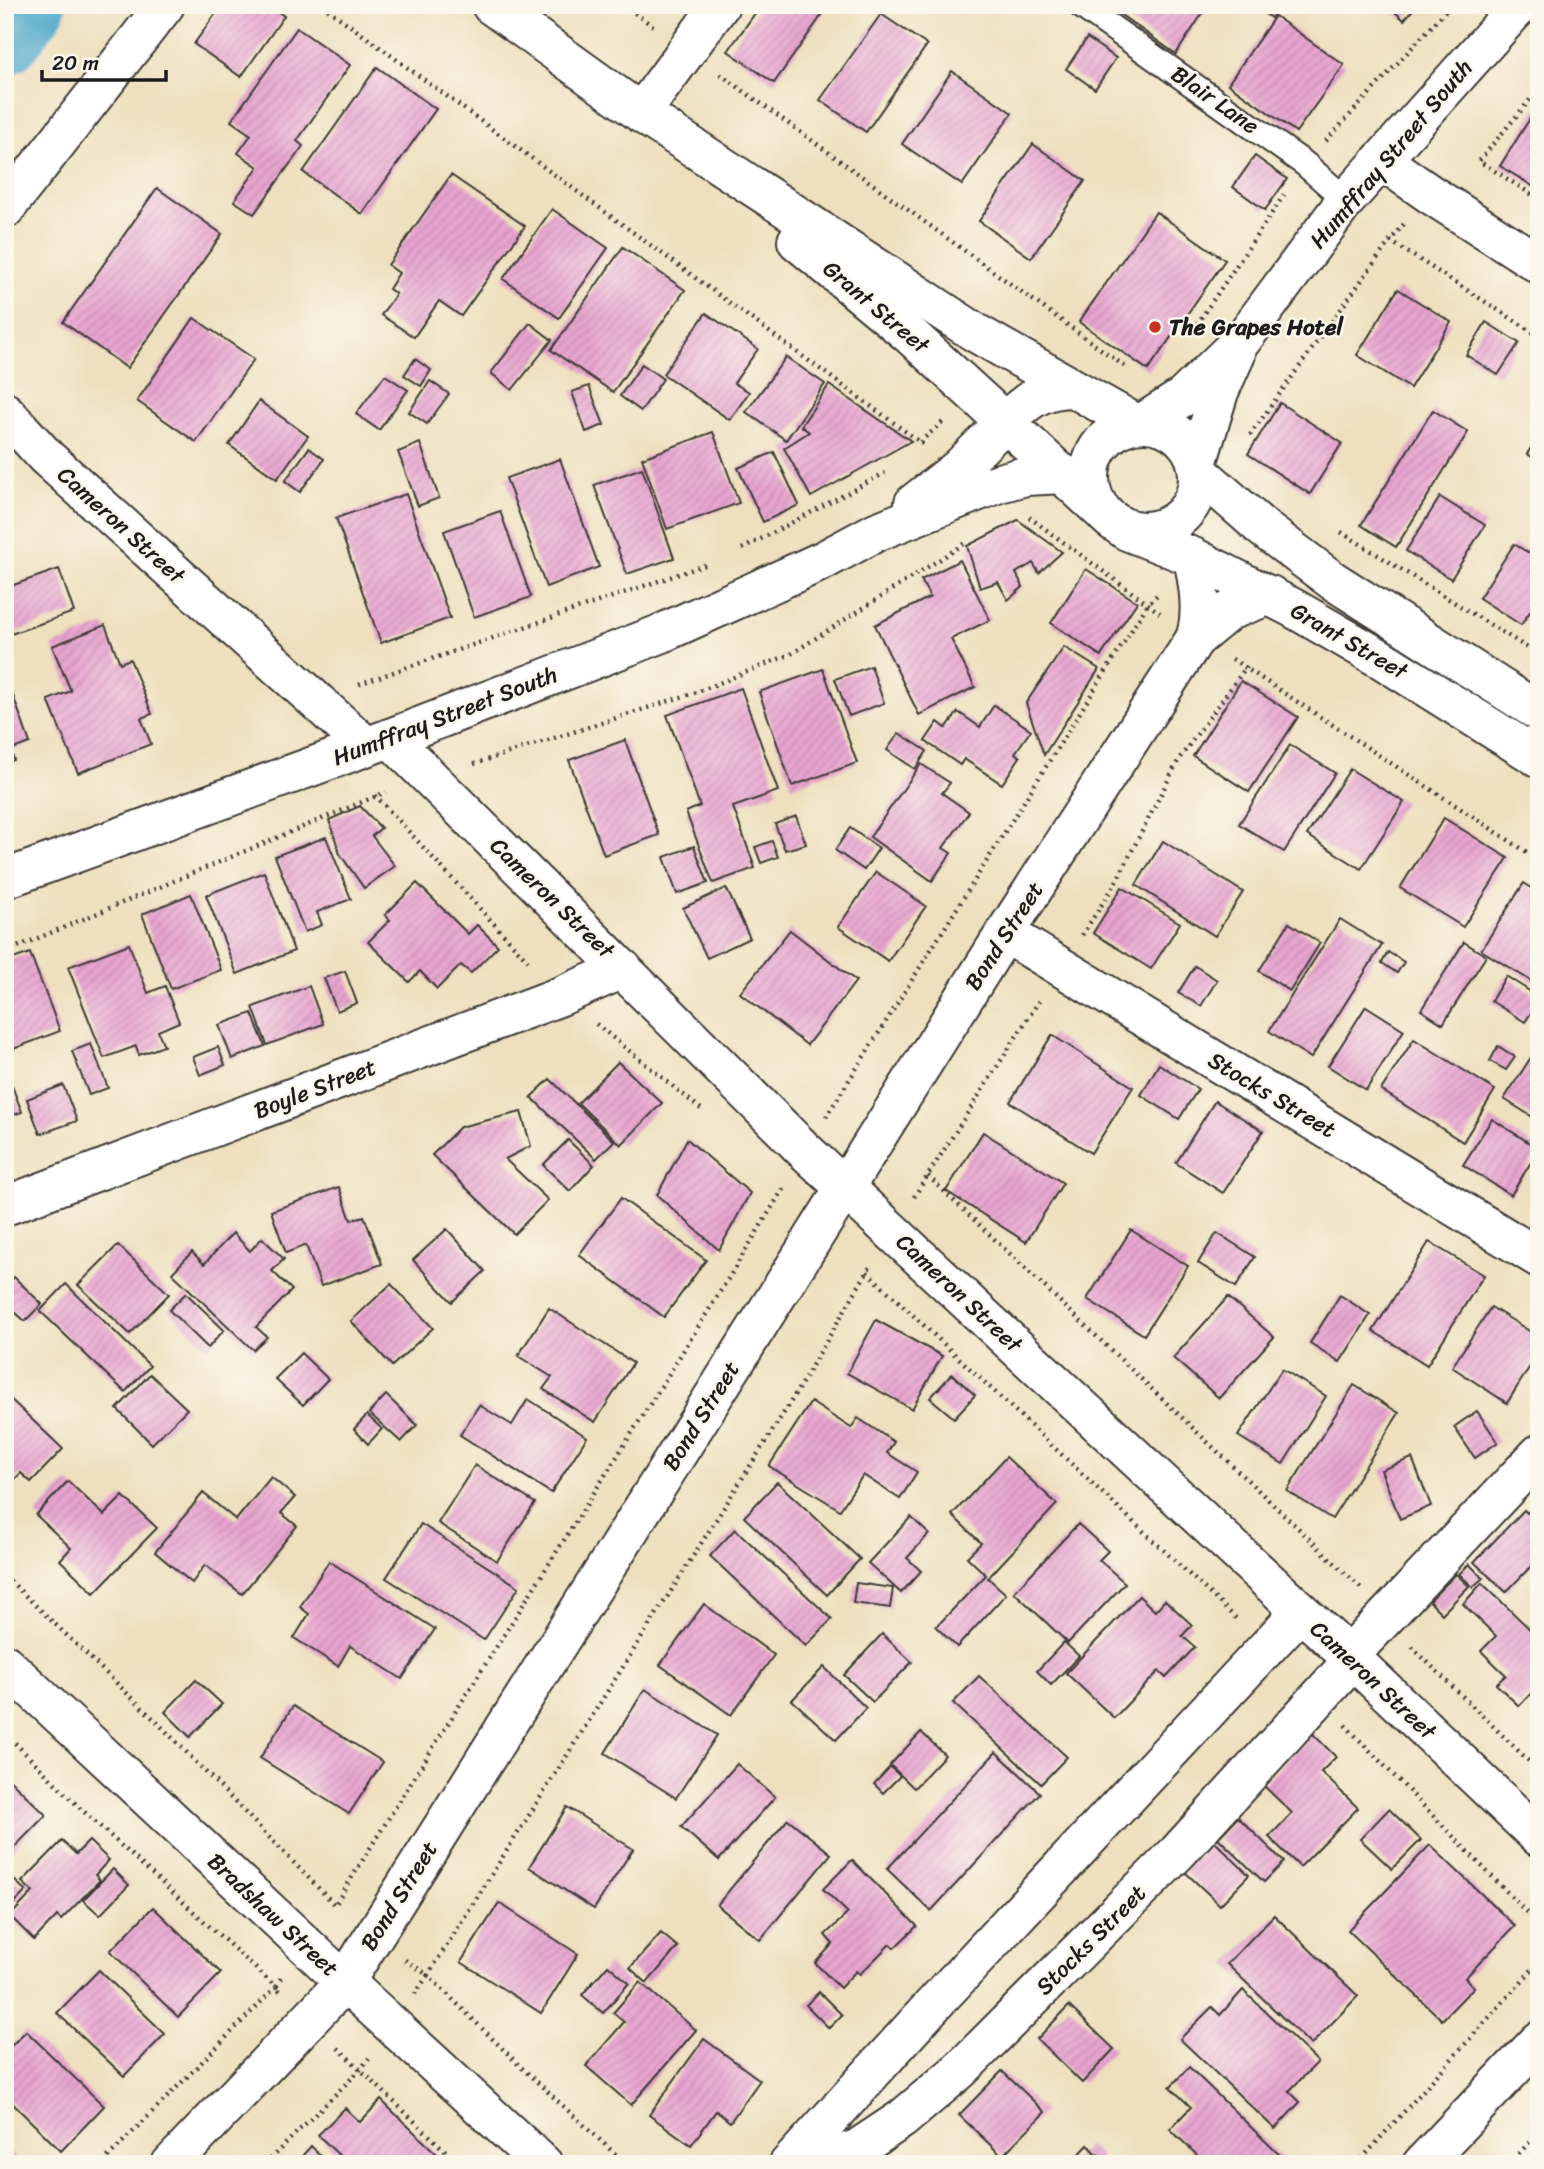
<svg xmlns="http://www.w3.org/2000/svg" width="1544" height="2169" viewBox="0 0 1544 2169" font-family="Sriracha,sans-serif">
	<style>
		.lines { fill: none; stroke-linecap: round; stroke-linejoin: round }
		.river { stroke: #4da7cb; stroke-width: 74 }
		.building { fill: url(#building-hatch) }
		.lane-casing { stroke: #3c3934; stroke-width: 28 }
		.street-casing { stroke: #3c3934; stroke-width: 42 }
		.secondary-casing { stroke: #3c3934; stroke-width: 42 }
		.path { stroke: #3c3934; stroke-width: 4.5; stroke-dasharray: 2 5; stroke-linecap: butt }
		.lane { stroke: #fff; stroke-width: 24 }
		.street { stroke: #fff; stroke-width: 38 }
		.secondary { stroke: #fff; stroke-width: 38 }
		.poi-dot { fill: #c8321e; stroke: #fbf7ec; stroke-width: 2.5 }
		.labels { text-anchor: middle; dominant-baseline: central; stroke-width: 5; stroke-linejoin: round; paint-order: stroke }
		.street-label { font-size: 23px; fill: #1c1c1c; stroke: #fbf7ec }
		.poi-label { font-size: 23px; font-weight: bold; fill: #1c1c1c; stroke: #fbf7ec; text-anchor: start }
	</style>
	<defs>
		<pattern id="building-hatch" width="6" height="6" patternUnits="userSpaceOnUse" patternTransform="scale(1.75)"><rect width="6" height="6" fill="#e7a5d0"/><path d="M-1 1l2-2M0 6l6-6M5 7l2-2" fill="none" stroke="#c68db2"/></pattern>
	</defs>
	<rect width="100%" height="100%" fill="#fbf7ec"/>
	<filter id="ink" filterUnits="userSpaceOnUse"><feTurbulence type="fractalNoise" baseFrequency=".0143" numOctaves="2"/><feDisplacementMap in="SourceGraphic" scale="14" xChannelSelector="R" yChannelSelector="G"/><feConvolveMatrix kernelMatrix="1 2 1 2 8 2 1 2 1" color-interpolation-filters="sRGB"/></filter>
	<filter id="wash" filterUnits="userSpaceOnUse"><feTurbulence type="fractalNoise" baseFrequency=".00686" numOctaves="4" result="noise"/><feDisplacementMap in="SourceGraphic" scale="28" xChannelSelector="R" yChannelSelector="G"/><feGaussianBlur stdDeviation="1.57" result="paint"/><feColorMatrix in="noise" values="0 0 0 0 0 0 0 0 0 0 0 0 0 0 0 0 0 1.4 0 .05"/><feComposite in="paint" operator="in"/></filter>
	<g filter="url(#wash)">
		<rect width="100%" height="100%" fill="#eee0be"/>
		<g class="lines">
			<polyline class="river" points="5,37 29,5"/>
		</g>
		<g id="blocks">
			<g class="building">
				<polygon points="222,5 269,5 284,16 241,77 194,44"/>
				<polygon points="761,5 829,5 774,83 728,51"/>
				<polygon points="1107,5 1208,5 1176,54"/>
				<polygon points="1253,5 1280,5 1271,18"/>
				<polygon points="1387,5 1417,5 1404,20"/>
				<polygon points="881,14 927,45 866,132 820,100"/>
				<polygon points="1275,16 1344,65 1296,132 1228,84"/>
				<polygon points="297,28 350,65 297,141 303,146 254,214 234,201 258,167 238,153 251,135 231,121"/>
				<polygon points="1087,38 1116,58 1095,89 1066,69"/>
				<polygon points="377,67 436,109 362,214 303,172"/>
				<polygon points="952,71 1012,113 962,185 902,144"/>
				<polygon points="1539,104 1539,190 1500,166"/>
				<polygon points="1033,144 1085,181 1031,258 979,221"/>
				<polygon points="1255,156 1287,179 1265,210 1233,187"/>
				<polygon points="451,175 525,226 461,316 439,301 414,337 381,315 396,294 389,289 399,273 388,265"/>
				<polygon points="157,188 222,234 127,368 63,322"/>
				<polygon points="552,209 608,248 559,318 503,279"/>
				<polygon points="1156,212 1225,260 1148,370 1079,322"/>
				<polygon points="623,247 685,290 613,392 551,350"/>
				<polygon points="1398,289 1451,322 1410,388 1357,355"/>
				<polygon points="706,313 758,349 734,383 749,392 730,420 663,374"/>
				<polygon points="194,318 254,359 196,442 137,401"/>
				<polygon points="1486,322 1519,343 1498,375 1466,355"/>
				<polygon points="530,323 552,340 512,390 491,373"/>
				<polygon points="786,357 825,384 786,440 746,412"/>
				<polygon points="415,359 431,370 421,386 404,375"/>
				<polygon points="642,364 663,379 641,411 620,396"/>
				<polygon points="385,375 408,390 379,430 356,414"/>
				<polygon points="430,381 449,394 427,424 409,412"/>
				<polygon points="829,385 911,441 811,497 784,448 809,432 801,426"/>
				<polygon points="589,386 604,425 586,432 572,392"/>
				<polygon points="259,401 308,436 277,479 229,445"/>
				<polygon points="1280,403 1342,443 1310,494 1248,454"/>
				<polygon points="1433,410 1468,432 1396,547 1361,525"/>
				<polygon points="713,432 739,503 667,529 642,458"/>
				<polygon points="1539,436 1539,461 1527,454"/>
				<polygon points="420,443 439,498 418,506 398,452"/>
				<polygon points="309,448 324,459 300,492 285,481"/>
				<polygon points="774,452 799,505 763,522 738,468"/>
				<polygon points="560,459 599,567 546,587 506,478"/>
				<polygon points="642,468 674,558 627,574 594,485"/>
				<polygon points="406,494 450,618 381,643 336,518"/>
				<polygon points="1440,497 1485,525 1451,579 1406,551"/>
				<polygon points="500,511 531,597 474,617 444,531"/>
				<polygon points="1018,520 1062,552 1039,573 1033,563 1016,573 1023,587 1008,600 998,582 980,588 967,546"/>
				<polygon points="1514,544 1539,559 1539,598 1521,625 1479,598"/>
				<polygon points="960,560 990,620 951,639 975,687 919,715 875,625 930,597 921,580"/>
				<polygon points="59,569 74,612 5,636 5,588"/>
				<polygon points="1086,569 1137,602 1101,656 1051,623"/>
				<polygon points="105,625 120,663 130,659 152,714 141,718 151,744 78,773 48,700 71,691 52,646"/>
				<polygon points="1064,647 1099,669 1044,755 1026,703"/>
				<polygon points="871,666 884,703 849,716 835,679"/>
				<polygon points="823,669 857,763 792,786 759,692"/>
				<polygon points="6,676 30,743 10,750 14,760 5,763"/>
				<polygon points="1241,681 1298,717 1249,792 1193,756"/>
				<polygon points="741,688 778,791 733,807 755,868 713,883 686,812 700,806 667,715"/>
				<polygon points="994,705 1031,730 1015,753 1020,757 1002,784 964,759 960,765 925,741 938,722 946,728 958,712 980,727"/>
				<polygon points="899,733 927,751 915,769 887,750"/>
				<polygon points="625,740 659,835 604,855 569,760"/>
				<polygon points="1290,745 1335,773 1284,852 1239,824"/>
				<polygon points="921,764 950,783 942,793 969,812 943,848 951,853 932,881 870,837"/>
				<polygon points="1350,769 1404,802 1361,869 1307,835"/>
				<polygon points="360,806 381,828 372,836 395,866 364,888 340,854 329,820"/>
				<polygon points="796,816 806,844 785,850 775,824"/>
				<polygon points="1444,818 1508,858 1463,927 1400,888"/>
				<polygon points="850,828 879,848 864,870 835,850"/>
				<polygon points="326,837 351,899 317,912 322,925 305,932 275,856"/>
				<polygon points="772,841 778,857 761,863 755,847"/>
				<polygon points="1163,841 1243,892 1215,936 1136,885"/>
				<polygon points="694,846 708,883 677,894 664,857"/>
				<polygon points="264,872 294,951 237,974 206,895"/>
				<polygon points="876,872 926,906 888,961 838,927"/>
				<polygon points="417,883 468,934 477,925 498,946 471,973 461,965 437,989 420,971 409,982 368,942 390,920 385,915"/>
				<polygon points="1524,883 1539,893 1539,986 1481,950"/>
				<polygon points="1122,887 1180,923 1151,969 1093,933"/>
				<polygon points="726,888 750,938 707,958 683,908"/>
				<polygon points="191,894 221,970 171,989 142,914"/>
				<polygon points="1340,919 1382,945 1311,1058 1269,1031"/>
				<polygon points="1289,923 1320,943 1290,991 1259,971"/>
				<polygon points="790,930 856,981 807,1045 740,993"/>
				<polygon points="1464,942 1486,956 1443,1024 1421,1010"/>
				<polygon points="129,944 148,993 165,986 179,1022 158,1031 164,1046 139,1055 136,1046 104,1058 68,967"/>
				<polygon points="1388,952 1404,962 1397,973 1382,963"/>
				<polygon points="30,953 60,1031 8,1051 5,1043 5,962"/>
				<polygon points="1195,966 1217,980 1201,1006 1178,993"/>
				<polygon points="345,971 357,1003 337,1011 324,978"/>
				<polygon points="1506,976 1539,997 1539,1001 1525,1022 1491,1001"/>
				<polygon points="309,986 323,1024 267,1045 253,1007"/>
				<polygon points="1366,1006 1404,1030 1366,1090 1328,1066"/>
				<polygon points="252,1013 265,1046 232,1059 219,1025"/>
				<polygon points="1052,1035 1133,1087 1091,1153 1010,1102"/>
				<polygon points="1414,1039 1495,1090 1463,1142 1381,1090"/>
				<polygon points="91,1044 108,1088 89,1095 72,1051"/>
				<polygon points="1539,1045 1539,1121 1504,1099"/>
				<polygon points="1498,1046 1515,1057 1506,1070 1490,1061"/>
				<polygon points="218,1047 225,1065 200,1075 193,1057"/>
				<polygon points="618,1062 662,1103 621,1145 578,1103"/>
				<polygon points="1159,1064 1198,1089 1179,1119 1141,1095"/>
				<polygon points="5,1068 22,1112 5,1118"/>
				<polygon points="550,1079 614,1141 596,1159 531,1097"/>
				<polygon points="63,1085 77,1121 40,1134 27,1099"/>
				<polygon points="1215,1101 1263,1131 1223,1193 1176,1163"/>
				<polygon points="521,1112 531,1146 505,1159 548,1200 514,1234 432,1155 460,1127"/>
				<polygon points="1492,1119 1539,1149 1511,1195 1463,1165"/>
				<polygon points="983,1132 1063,1183 1026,1242 946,1191"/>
				<polygon points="687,1139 750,1193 719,1250 657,1195"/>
				<polygon points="568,1140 594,1165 570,1191 543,1165"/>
				<polygon points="339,1187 351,1220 364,1216 382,1264 321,1286 306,1245 286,1253 271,1211"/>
				<polygon points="621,1198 706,1260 664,1317 579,1255"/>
				<polygon points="447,1229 485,1271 452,1302 413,1260"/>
				<polygon points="1131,1230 1188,1266 1144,1335 1087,1299"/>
				<polygon points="233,1233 250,1251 262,1238 284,1259 272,1271 292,1290 256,1327 267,1337 253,1350 172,1273 192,1252 204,1264"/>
				<polygon points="1217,1233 1255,1257 1236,1287 1198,1263"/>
				<polygon points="1429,1242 1484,1275 1427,1365 1373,1331"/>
				<polygon points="118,1245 169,1294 130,1334 78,1285"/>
				<polygon points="14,1277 42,1304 25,1321 5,1303 5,1286"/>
				<polygon points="66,1284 150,1366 125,1392 40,1311"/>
				<polygon points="391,1284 433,1328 392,1366 351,1321"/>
				<polygon points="186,1293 224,1330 208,1348 169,1310"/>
				<polygon points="1340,1295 1370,1315 1340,1362 1310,1343"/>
				<polygon points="1228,1297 1274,1337 1219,1398 1173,1358"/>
				<polygon points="1491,1307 1539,1337 1539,1352 1507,1403 1452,1367"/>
				<polygon points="549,1308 633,1363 595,1422 543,1389 552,1377 518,1356"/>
				<polygon points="876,1320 942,1356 912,1409 847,1373"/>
				<polygon points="301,1353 328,1379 303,1405 275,1379"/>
				<polygon points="1282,1369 1326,1396 1283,1464 1238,1436"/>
				<polygon points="150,1374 187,1409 152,1444 117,1409"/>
				<polygon points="952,1374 975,1395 954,1418 930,1398"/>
				<polygon points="1354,1385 1399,1413 1332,1519 1287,1491"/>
				<polygon points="5,1394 63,1449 31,1482 21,1473 5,1489"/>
				<polygon points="386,1395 417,1425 401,1442 369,1413"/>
				<polygon points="528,1399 587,1437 551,1493 460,1435 479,1405 512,1425"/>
				<polygon points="811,1402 851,1428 858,1418 894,1442 887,1453 917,1472 900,1499 863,1475 840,1510 769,1466"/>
				<polygon points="1477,1411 1498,1442 1475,1458 1454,1427"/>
				<polygon points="367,1415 382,1429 368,1444 354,1429"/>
				<polygon points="1006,1457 1057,1504 988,1578 1006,1594 957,1647 936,1627 986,1575 967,1557 981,1543 952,1515"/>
				<polygon points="1412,1458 1431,1506 1400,1519 1381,1470"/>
				<polygon points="475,1465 535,1503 497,1561 438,1523"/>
				<polygon points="271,1477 295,1497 281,1513 297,1526 242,1594 205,1565 192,1583 155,1552 203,1493 236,1520"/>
				<polygon points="68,1481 104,1515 123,1496 157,1528 94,1593 60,1560 71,1548 36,1515"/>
				<polygon points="777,1482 860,1559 827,1595 744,1517"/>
				<polygon points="1539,1501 1539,1558 1506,1592 1474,1562 1524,1510 1527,1513"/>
				<polygon points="911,1517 929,1534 907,1558 921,1571 901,1593 868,1563"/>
				<polygon points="421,1524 519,1587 484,1640 386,1578"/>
				<polygon points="1078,1524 1108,1551 1099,1560 1125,1583 1068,1643 1014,1592"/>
				<polygon points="735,1529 832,1619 806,1646 710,1556"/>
				<polygon points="329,1561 435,1629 402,1679 350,1646 338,1666 294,1638 309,1614 300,1607"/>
				<polygon points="1469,1564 1483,1578 1473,1587 1459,1574"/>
				<polygon points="1456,1574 1469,1586 1442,1614 1429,1601"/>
				<polygon points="856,1583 893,1588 890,1608 853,1603"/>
				<polygon points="1482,1583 1539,1638 1539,1685 1519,1706 1496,1684 1506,1675 1481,1651 1496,1636 1463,1604"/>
				<polygon points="1139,1596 1155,1611 1165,1600 1192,1625 1182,1636 1195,1647 1166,1678 1159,1671 1114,1718 1066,1673"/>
				<polygon points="704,1604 774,1655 731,1715 660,1665"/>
				<polygon points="882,1634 912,1662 873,1702 844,1675"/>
				<polygon points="1064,1642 1079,1656 1051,1685 1037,1671"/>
				<polygon points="824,1667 866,1708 836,1740 792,1700"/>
				<polygon points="979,1676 1067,1757 1041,1784 953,1703"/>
				<polygon points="196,1680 222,1704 190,1737 165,1712"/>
				<polygon points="645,1689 717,1735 676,1798 605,1753"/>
				<polygon points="293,1706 383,1762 349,1814 260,1758"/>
				<polygon points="921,1732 945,1755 914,1788 890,1765"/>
				<polygon points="1312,1733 1336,1757 1321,1772 1358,1808 1300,1867 1269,1837 1292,1813 1263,1785"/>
				<polygon points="996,1752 1040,1793 931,1911 887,1869"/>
				<polygon points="737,1764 775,1797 719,1860 681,1827"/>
				<polygon points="890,1767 900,1776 883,1793 874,1784"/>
				<polygon points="5,1775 46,1815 5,1857"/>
				<polygon points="567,1807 633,1849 594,1909 529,1867"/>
				<polygon points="1389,1809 1421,1840 1392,1869 1360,1839"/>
				<polygon points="1238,1817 1284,1862 1264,1882 1218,1838"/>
				<polygon points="788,1819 831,1854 760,1940 717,1905"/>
				<polygon points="62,1841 76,1854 89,1841 109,1860 95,1875 100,1880 61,1920 57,1916 34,1940 10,1916 33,1892 22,1882"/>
				<polygon points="1214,1841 1249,1875 1220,1905 1184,1871"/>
				<polygon points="1430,1845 1515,1926 1465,1978 1474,1987 1442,2020 1348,1930"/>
				<polygon points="852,1860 917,1926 894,1948 890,1944 860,1974 856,1971 840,1988 815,1963 833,1944 825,1935 848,1913 823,1889"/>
				<polygon points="113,1869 129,1885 100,1915 83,1900"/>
				<polygon points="13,1879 26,1891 5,1913 5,1887"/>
				<polygon points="499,1903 578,1954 541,2013 461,1962"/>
				<polygon points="153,1907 221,1973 178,2017 110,1951"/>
				<polygon points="1274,1915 1358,1996 1311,2045 1227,1964"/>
				<polygon points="661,1933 678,1947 647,1983 630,1968"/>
				<polygon points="608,1965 629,1983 603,2013 582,1995"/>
				<polygon points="99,1970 165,2034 124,2076 57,2013"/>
				<polygon points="640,1982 696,2030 631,2105 586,2066 624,2022 613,2013"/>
				<polygon points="1243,1990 1318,2062 1289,2091 1300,2102 1275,2129 1180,2039 1212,2007 1220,2015"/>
				<polygon points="819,1992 842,2015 829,2028 806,2005"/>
				<polygon points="1069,2006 1114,2049 1082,2083 1037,2039"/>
				<polygon points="26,2031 104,2106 61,2151 5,2096 5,2052"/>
				<polygon points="704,2039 760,2080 730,2122 716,2111 691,2145 649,2115"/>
				<polygon points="1189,2067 1289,2164 1206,2164 1170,2129 1191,2107 1170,2087"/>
				<polygon points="1002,2071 1045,2112 1002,2156 959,2115"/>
				<polygon points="381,2100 442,2159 437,2164 348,2164 318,2135 345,2108 360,2122"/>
				<polygon points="1088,2145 1107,2164 1070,2164"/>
				<polygon points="311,2146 329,2164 295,2164"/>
				<polygon points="5,2148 21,2164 5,2164"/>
			</g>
		</g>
	</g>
	<g filter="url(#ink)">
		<use href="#blocks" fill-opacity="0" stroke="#3c3934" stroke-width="2"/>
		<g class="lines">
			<defs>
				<polyline id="lane" points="1080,5 1305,164 1346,200"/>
				<g id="street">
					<polyline points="641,113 720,5"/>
					<polyline points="1381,160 1430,194 1539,264"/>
					<polyline points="5,209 165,5"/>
					<polyline points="5,412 46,457 366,746"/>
					<polyline points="1144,422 1183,397 1242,340 1346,200 1520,5"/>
					<polyline points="1197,464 1219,392 1236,354"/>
					<polyline points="914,503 959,468 1005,422"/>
					<path d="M1193,557C1198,583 1204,612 1195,639"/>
					<polyline points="390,738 804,1150 1349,1656 1539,1837"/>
					<polyline points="5,879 390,738 660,634 824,560 876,532 999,483 1026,476 1064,474"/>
					<polyline points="1005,933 1539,1258"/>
					<polyline points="5,1206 561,996 623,969"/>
					<polyline points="1349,1656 1539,1454"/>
					<polyline points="5,1664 345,1982 543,2164"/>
					<polyline points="171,2164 345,1982 1005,933 1195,639 1229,611 1270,595"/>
					<polyline points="789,2164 831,2158 857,2149 902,2119 960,2070 1178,1852 1353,1660"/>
					<polyline points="789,2164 932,2006 1300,1612"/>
				</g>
				<g id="secondary">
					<polyline points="491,5 641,113 976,333 1135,423"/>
					<polyline points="797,241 909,334 1102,511"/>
					<path d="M1005,422C1025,402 1042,388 1072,388"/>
					<circle cx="1144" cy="477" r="54"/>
					<polyline points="1199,472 1264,529 1332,580 1539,712"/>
					<polyline points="1113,521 1127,531 1193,557 1293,608 1381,659 1539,758"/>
					<polyline points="1422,2164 1539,2041"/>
				</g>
			</defs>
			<use href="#lane" class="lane-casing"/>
			<use href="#street" class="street-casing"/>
			<use href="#secondary" class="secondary-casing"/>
			<g class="path">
				<polyline points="322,5 924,445"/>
				<polyline points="623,5 656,28"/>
				<polyline points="720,74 1127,368"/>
				<polyline points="1539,89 1479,161 1539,199"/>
				<polyline points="1326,141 1451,5"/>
				<polyline points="1390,241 1539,336"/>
				<polyline points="1197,324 1286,192"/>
				<polyline points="1250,435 1390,241 1404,224"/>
				<polyline points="920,442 946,419"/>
				<polyline points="1029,517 1160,613"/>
				<polyline points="1341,532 1539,655"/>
				<polyline points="742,549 885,473"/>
				<polyline points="1232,659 1539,860"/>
				<polyline points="359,684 708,564"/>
				<polyline points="474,764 697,692 791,654 964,544"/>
				<polyline points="375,795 531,964"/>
				<polyline points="1082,935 1114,886 1179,759 1247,666"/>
				<polyline points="5,952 386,792"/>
				<polyline points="596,1024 701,1109"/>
				<polyline points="826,1117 1148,604 1159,593"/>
				<polyline points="928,1176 1361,1588"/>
				<polyline points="914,1197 1039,1001"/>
				<polyline points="867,1272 1239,1621"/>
				<path d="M5,1576L157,1722L335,1905C483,1664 638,1428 785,1186"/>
				<polyline points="1412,1647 1539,1771"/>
				<polyline points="1345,1725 1539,1925"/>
				<polyline points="5,1733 80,1808 276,1987 101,2164"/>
				<polyline points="405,1960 428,1975 415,1994"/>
				<polyline points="281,1978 276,1987 282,1993"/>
				<polyline points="338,2048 459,2164"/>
				<polyline points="265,2164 361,2069 369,2058"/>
				<polyline points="626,2164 522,2068 428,1975 790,1403 870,1267"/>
				<polyline points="1357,2164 1539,1962"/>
				<polyline points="1509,2164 1539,2132"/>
			</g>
			<use href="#lane" class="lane"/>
			<use href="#street" class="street"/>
			<use href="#secondary" class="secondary"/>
		</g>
	</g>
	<circle class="poi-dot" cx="1155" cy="327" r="7"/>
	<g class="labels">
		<g class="street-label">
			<text transform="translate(1215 100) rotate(35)">Blair Lane</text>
			<text transform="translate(1391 154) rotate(-50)">Humffray Street South</text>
			<text transform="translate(876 307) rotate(40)">Grant Street</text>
			<text transform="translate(121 525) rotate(42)">Cameron Street</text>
			<text transform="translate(1349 641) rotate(30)">Grant Street</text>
			<text transform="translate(445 716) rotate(-21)">Humffray Street South</text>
			<text transform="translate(552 898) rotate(44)">Cameron Street</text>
			<text transform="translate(1004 936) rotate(-57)">Bond Street</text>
			<text transform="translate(315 1089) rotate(-21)">Boyle Street</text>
			<text transform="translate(1272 1095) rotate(31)">Stocks Street</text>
			<text transform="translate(959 1293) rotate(43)">Cameron Street</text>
			<text transform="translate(701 1416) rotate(-58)">Bond Street</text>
			<text transform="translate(1373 1680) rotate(43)">Cameron Street</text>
			<text transform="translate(399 1896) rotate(-58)">Bond Street</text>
			<text transform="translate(273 1915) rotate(43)">Bradshaw Street</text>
			<text transform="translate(1091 1940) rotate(-45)">Stocks Street</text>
		</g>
		<g class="poi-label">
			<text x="1169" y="327">The Grapes Hotel</text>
		</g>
	</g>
	<rect width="1544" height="2169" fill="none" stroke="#fbf7ec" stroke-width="28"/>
	<path d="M42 70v10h124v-10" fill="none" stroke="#1c1c1c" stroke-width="3.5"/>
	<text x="52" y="70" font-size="21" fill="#1c1c1c" stroke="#fbf7ec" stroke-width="5" paint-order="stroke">20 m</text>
</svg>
